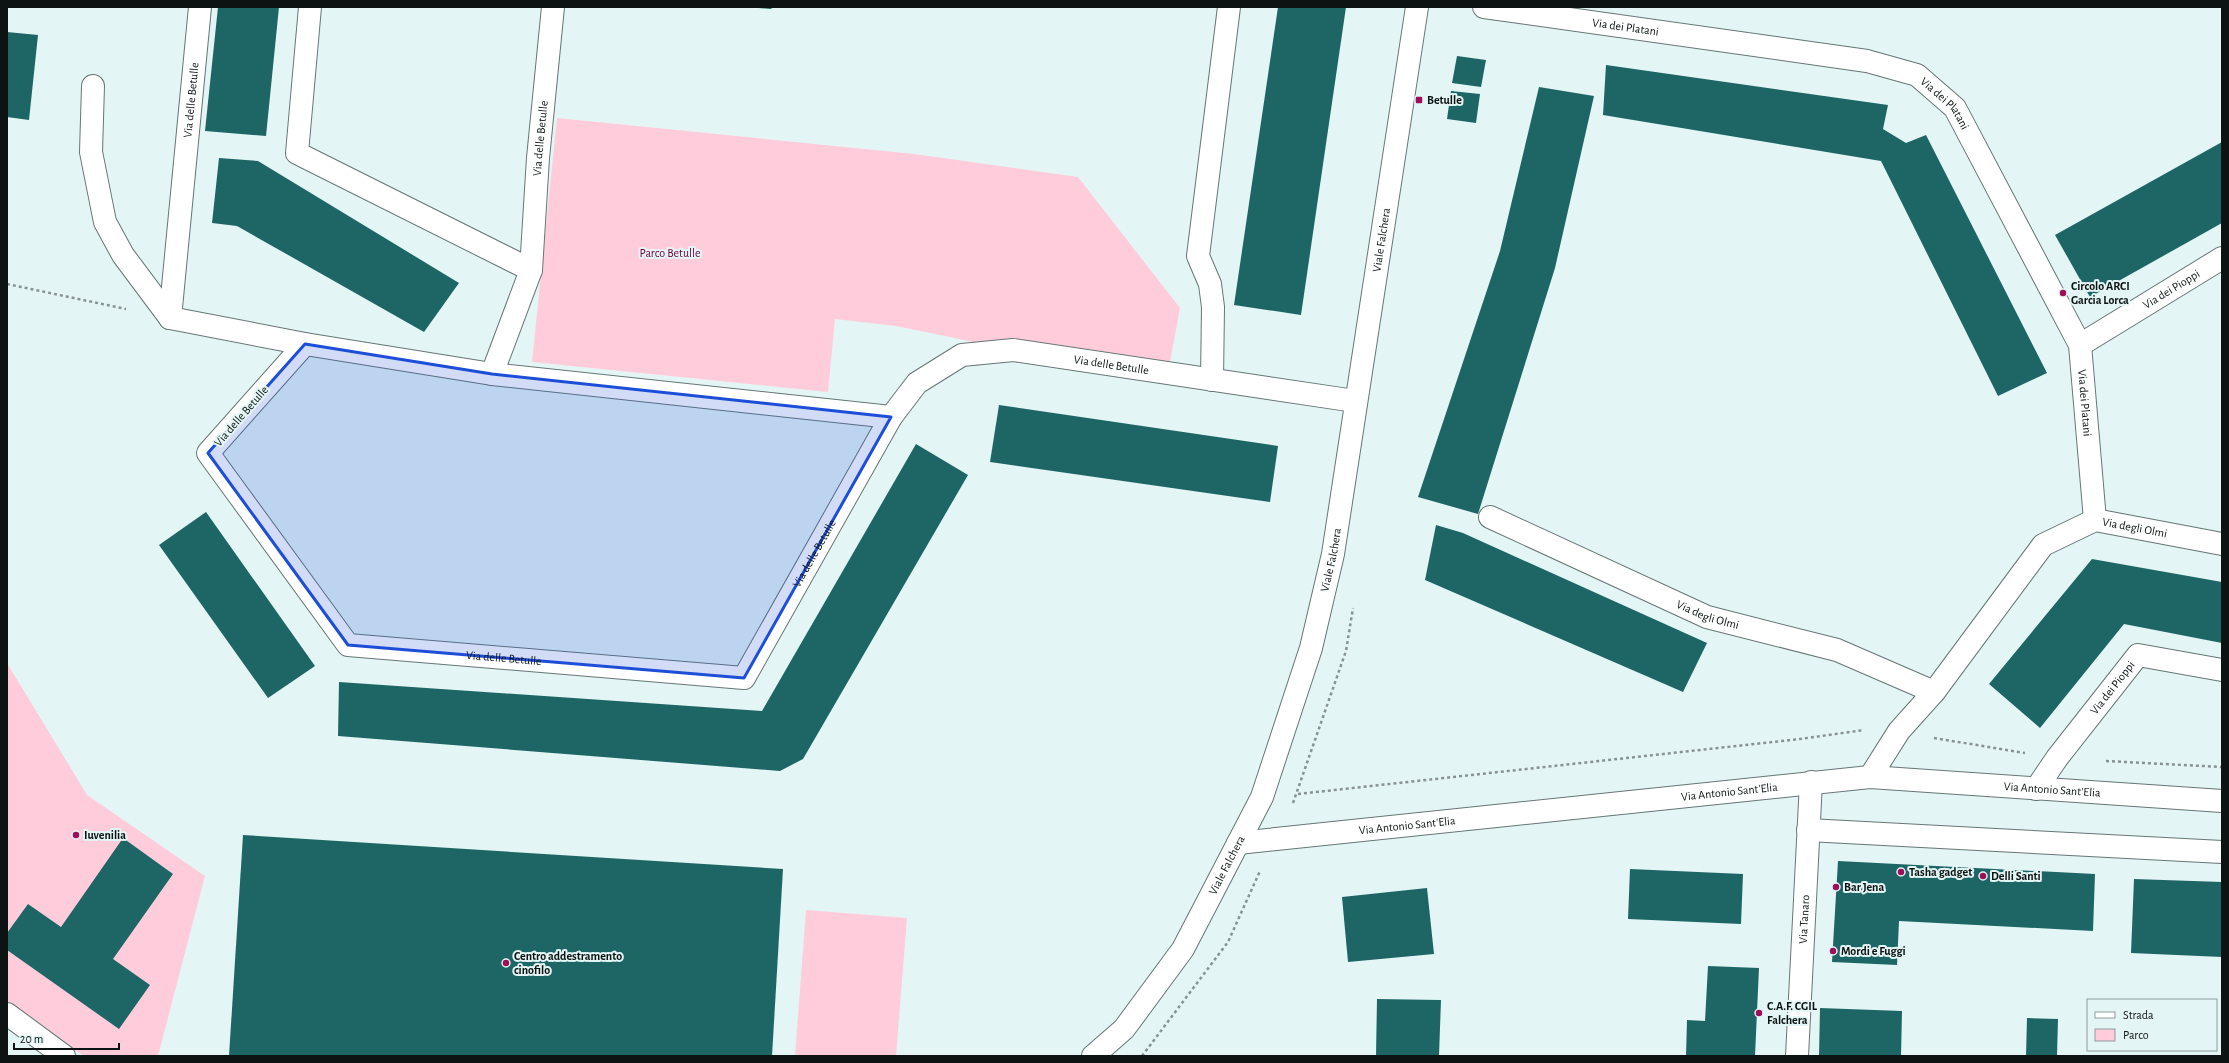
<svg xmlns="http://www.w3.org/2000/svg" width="2229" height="1063" viewBox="0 0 2229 1063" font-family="'Alegreya Sans',sans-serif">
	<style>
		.green { fill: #ffccdc }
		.building { fill: #1e6666 }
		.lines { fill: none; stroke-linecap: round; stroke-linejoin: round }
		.minor-casing { stroke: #667675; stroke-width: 24 }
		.path { stroke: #879393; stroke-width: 2.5; stroke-dasharray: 3 3; stroke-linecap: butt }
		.minor { stroke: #fff; stroke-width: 22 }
		.marked { fill: #1d4ed8; fill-opacity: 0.2; stroke: #1d4ed8; stroke-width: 3; stroke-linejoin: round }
		.poi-dot { fill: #9e0f59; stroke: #e4f5f5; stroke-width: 1.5 }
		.labels { text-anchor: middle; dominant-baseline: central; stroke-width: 4; stroke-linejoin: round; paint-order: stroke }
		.street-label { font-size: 12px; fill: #0d1313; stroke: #e4f5f5 }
		.poi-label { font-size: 12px; font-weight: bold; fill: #0d1313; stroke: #e4f5f5; text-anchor: start }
		.park-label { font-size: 12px; fill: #71033e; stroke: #e4f5f5 }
	</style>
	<rect width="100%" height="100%" fill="#e4f5f5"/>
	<g class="green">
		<polygon points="557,118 914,154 1078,177 1180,308 1168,373 1013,350 896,326 835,319 828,392 532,362"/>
		<polygon points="7,663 87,795 205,876 158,1056 84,1056 7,1007"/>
		<polygon points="806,910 907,918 896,1056 795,1056"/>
	</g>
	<g class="building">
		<polygon points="218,7 279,7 266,136 205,131"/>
		<polygon points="748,7 773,7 771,9"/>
		<polygon points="1278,7 1346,7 1301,315 1234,305"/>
		<polygon points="7,32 38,35 29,120 7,117"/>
		<polygon points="1457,56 1486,60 1481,87 1452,83"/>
		<polygon points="1606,65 1888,105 1883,129 1906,143 1926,135 2047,373 1998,396 1881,161 1603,115"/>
		<polygon points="1539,87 1594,96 1555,268 1478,514 1418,497 1500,251"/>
		<polygon points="1451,91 1480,94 1476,123 1447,119"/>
		<polygon points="2222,142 2222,223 2090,297 2055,235"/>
		<polygon points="219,158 258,161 459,283 424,332 237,226 212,223"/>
		<polygon points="999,405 1278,446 1270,502 990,462"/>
		<polygon points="916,444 968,475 803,759 780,771 338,736 339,682 762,711"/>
		<polygon points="206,512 315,666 268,698 159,545"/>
		<polygon points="1436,525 1463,533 1707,643 1683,692 1425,580"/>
		<polygon points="2092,559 2222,582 2222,643 2124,624 2040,728 1989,684"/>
		<polygon points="243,835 783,869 772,1056 229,1056"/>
		<polygon points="123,838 173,874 113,959 150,985 119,1029 7,950 7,933 28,904 61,927"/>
		<polygon points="1838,861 2095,874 2093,931 1899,921 1897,965 1832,962"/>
		<polygon points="1630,869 1743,874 1741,924 1628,919"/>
		<polygon points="2134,879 2222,882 2222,957 2131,953"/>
		<polygon points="1427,888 1434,954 1348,962 1342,897"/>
		<polygon points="1708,966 1759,968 1755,1056 1686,1056 1687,1020 1705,1021"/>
		<polygon points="1377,999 1441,1000 1439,1056 1376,1056"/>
		<polygon points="1820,1008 1902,1011 1901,1056 1819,1056"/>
		<polygon points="2027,1018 2058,1019 2057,1056 2026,1056"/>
	</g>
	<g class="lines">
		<defs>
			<g id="minor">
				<polyline points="310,7 297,153 531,270 492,374"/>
				<path id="s1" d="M1484,7L1867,61L1917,75L1955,108L2080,345L2095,520"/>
				<polyline points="93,86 91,152 105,222 123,255 170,318"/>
				<path id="s2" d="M531,270L538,158L553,7"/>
				<polyline points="170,318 305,344 492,374 891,417"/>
				<path id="s3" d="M170,318L200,7"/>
				<path id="s4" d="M305,344L208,453L348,645L744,678L891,417L917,383L962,355L1013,350L1355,401"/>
				<path id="s5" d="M2080,345L2222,258"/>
				<polyline points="1212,380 1213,307 1210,284 1198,256 1229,7"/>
				<path id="s6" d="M1490,517L1707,617L1837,650L1934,692"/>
				<path id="s7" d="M1870,777L1899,731L1934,692L2043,545L2095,520L2222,544"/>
				<path id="s8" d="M2036,789L2057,758L2138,655L2222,670"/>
				<polyline points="1808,830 2222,852"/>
				<path id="s9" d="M1238,843L1870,777L2222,801"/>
				<polyline points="7,1014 64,1056"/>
				<path id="s10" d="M1093,1056L1124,1029L1183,949L1262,797L1311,648L1333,554L1417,7"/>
				<path id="s11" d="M1797,1056L1811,782"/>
			</g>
		</defs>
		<use href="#minor" class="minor-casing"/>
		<g class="path">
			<polyline points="7,284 126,309"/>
			<polyline points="1934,738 2025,753"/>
			<polyline points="2106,761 2222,767"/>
			<polyline points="1298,794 1800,739 1864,730"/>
			<polyline points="1293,803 1346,651 1353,608"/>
			<polyline points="1142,1056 1228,942 1260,871"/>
		</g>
		<use href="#minor" class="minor"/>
	</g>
	<path class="marked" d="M305,344L492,374L891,417L744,678L348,645L208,453Z"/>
	<g class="poi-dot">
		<rect x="1415" y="96" width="8" height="8" rx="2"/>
		<circle cx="2063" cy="293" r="4"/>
		<circle cx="76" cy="835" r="4"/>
		<circle cx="1901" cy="872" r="4"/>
		<circle cx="1983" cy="876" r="4"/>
		<circle cx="1836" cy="887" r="4"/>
		<circle cx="1833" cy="951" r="4"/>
		<circle cx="506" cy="963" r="4"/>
		<circle cx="1759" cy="1013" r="4"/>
	</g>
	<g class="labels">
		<g class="street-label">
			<text stroke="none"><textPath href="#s1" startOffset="143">Via dei Platani</textPath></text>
			<text stroke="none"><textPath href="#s3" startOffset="219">Via delle Betulle</textPath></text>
			<text stroke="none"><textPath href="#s1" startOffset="479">Via dei Platani</textPath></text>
			<text stroke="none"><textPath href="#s2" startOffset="132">Via delle Betulle</textPath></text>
			<text stroke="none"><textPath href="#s10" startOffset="883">Viale Falchera</textPath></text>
			<text stroke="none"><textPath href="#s5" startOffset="107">Via dei Pioppi</textPath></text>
			<text stroke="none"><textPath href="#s4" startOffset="1327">Via delle Betulle</textPath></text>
			<text stroke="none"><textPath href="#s1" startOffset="815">Via dei Platani</textPath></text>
			<text transform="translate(241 416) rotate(-49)">Via delle Betulle</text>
			<text stroke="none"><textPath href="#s7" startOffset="388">Via degli Olmi</textPath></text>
			<text stroke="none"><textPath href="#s4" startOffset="924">Via delle Betulle</textPath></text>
			<text stroke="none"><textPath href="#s10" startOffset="559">Viale Falchera</textPath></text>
			<text stroke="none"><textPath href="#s6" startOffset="239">Via degli Olmi</textPath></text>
			<text stroke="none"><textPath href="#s4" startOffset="540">Via delle Betulle</textPath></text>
			<text stroke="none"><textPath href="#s8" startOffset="127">Via dei Pioppi</textPath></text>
			<text stroke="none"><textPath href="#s9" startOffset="818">Via Antonio Sant'Elia</textPath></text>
			<text stroke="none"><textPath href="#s9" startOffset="494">Via Antonio Sant'Elia</textPath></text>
			<text stroke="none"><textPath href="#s9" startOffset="170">Via Antonio Sant'Elia</textPath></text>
			<text stroke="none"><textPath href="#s10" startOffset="235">Viale Falchera</textPath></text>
			<text stroke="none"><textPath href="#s11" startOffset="137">Via Tanaro</textPath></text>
		</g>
		<g class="poi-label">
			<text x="1427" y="100">Betulle</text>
			<text x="2071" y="286">Circolo ARCI<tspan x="2071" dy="14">Garcia Lorca</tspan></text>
			<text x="84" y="835">Iuvenilia</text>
			<text x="1909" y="872">Tasha gadget</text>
			<text x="1991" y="876">Delli Santi</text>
			<text x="1844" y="887">Bar Jena</text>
			<text x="1841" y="951">Mordi e Fuggi</text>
			<text x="514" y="956">Centro addestramento<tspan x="514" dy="14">cinofilo</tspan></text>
			<text x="1767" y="1006">C.A.F. CGIL<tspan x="1767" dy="14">Falchera</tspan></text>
		</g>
		<g class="park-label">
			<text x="670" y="253">Parco Betulle</text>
		</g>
	</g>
	<rect width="2229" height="1063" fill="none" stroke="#0d1313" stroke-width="16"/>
	<rect x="2087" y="999" width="130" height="52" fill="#e4f5f5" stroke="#8e9b9b"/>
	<rect x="2095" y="1012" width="20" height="6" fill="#ffffff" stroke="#8e9b9b"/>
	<text x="2123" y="1019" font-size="12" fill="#0d1313">Strada</text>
	<rect x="2095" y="1029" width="20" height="12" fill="#ffccdc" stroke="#8e9b9b"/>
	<text x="2123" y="1039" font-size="12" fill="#0d1313">Parco</text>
	<path d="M14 1043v6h105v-6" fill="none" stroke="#0d1313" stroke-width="2"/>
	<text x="20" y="1043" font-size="12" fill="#0d1313" stroke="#e4f5f5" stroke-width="3" paint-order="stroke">20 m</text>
</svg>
